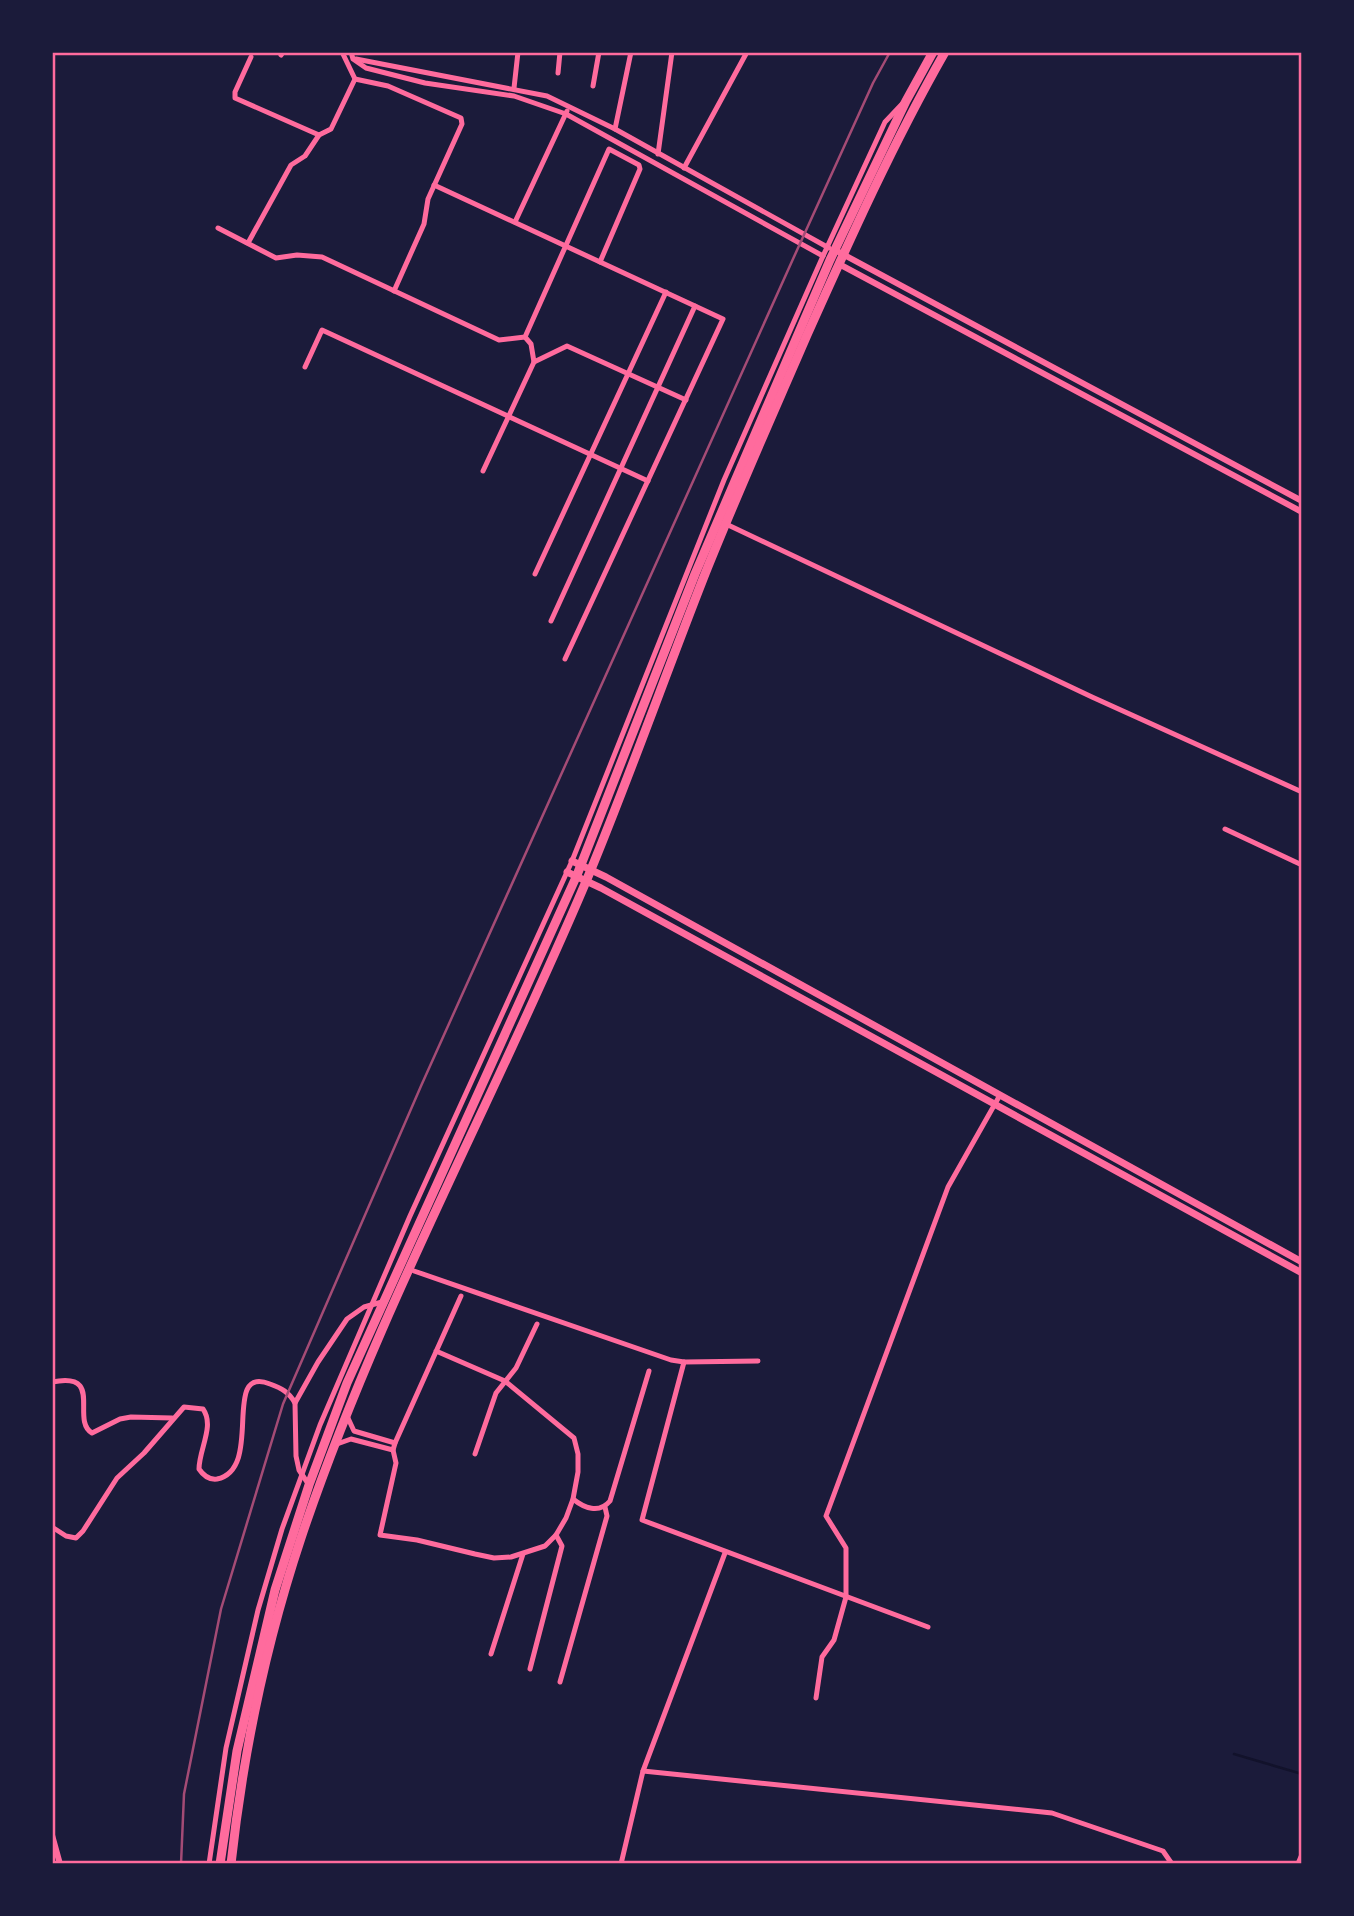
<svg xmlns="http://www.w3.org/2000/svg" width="1354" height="1916" viewBox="0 0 1354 1916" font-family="'Fira Sans',sans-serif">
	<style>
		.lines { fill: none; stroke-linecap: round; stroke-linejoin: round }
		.stream { stroke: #12122b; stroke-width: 2.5 }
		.minor { stroke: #ff6b9d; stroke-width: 5 }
		.tertiary { stroke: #ff6b9d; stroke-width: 6 }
		.secondary { stroke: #ff6b9d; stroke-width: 7 }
		.trunk { stroke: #ff6b9d; stroke-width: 9 }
		.rail { stroke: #a44b75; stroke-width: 2.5 }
		.neatline { fill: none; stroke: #ff6b9d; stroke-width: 2.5 }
	</style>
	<rect width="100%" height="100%" fill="#1b1b3a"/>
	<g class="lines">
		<polyline class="stream" points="1234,1754 1302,1774"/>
		<g class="minor">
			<polyline points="342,52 355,79 388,86 461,118 462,124 428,199 424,224 394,291"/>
			<polyline points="351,52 353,59 366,68 425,83 514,96 566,114 823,256"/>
			<polyline points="281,55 283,52"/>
			<polyline points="251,57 235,92 235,98 319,135"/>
			<polyline points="356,59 547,96 615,129 829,248"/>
			<polyline points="558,73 560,52"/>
			<polyline points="593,86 599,52"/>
			<polyline points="514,88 518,52"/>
			<polyline points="615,129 631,52"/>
			<polyline points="658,154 672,52"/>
			<polyline points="684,168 747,52"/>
			<polyline points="434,185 723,319 565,659"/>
			<polyline points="515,222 567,111"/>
			<polyline points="218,228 276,258 297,255 322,257 499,340 525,337 609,149 639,165 640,169 600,262"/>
			<polyline points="248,243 291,165 305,156 319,135 331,129 355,79"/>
			<polyline points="534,362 567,346 686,400"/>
			<polyline points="305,367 322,330 648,481"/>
			<polyline points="483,471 534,362 531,344 525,337"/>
			<polyline points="726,524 1092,697 1302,792"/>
			<polyline points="535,574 666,292"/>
			<polyline points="551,621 695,306"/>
			<polyline points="1225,829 1302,865"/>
			<polyline points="414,1271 671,1360 684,1362 758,1361"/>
			<polyline points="436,1351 505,1381 574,1438 578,1454 578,1472 573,1499 566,1518 556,1535 545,1546 511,1557 494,1558 475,1554 417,1540 380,1535 396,1463 393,1450 395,1443 461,1296"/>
			<polyline points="684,1362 642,1520 928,1627"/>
			<path d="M52,1382C105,1371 70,1420 92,1433L120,1419L131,1417L172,1418"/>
			<polyline points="347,1416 354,1431 395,1443"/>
			<polyline points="337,1444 351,1439 393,1450"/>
			<polyline points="475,1454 496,1393 516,1368 537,1324"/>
			<polyline points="309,1485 299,1470 296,1456 295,1403 318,1362 347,1319 364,1307 382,1302"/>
			<path d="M573,1499C584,1508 599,1514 610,1501L649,1371"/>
			<path d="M52,1527L66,1536L76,1538L83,1531L117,1478L144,1453L184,1407L203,1409C215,1426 199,1449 199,1469C203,1475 209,1480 217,1479C265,1469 220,1364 270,1384C281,1388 289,1392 295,1403"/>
			<polyline points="491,1654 523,1554"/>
			<polyline points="530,1669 562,1546 556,1535"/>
			<polyline points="560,1682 607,1516 605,1507"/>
			<polyline points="816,1698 822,1657 834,1640 846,1597 846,1548 826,1516 948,1187 1000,1095"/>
			<polyline points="643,1771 1052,1813 1163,1851 1172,1864"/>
			<polyline points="209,1864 226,1748 258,1610 282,1529 320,1425 410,1216 572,861 724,480 823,256 885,122 903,103"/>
			<polyline points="621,1864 643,1771 725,1553"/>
		</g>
		<g class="tertiary">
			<polyline points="835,250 1302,501"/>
			<polyline points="839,264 1302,512"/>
			<polyline points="52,1835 60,1864"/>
		</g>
		<g class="secondary">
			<polyline points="572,861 606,877 1302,1262"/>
			<polyline points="567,872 601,888 1302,1273"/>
			<polyline points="1299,1864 1302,1857"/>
		</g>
		<g class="trunk">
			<polyline points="220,1864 237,1751 275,1590 309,1485 347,1383 577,875 695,574 830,260 906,101 933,52"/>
			<path d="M231,1864C243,1754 266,1643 301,1538C378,1308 497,1095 590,872C630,775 665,676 703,579C736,496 772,416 807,335C850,239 893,143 945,52"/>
		</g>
		<polyline class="rail" points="181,1864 184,1794 221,1609 283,1404 421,1086 793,259 873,83 890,52"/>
	</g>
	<rect width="1354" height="1916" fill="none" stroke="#1b1b3a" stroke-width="108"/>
	<rect x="54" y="54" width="1246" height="1808" class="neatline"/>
</svg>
